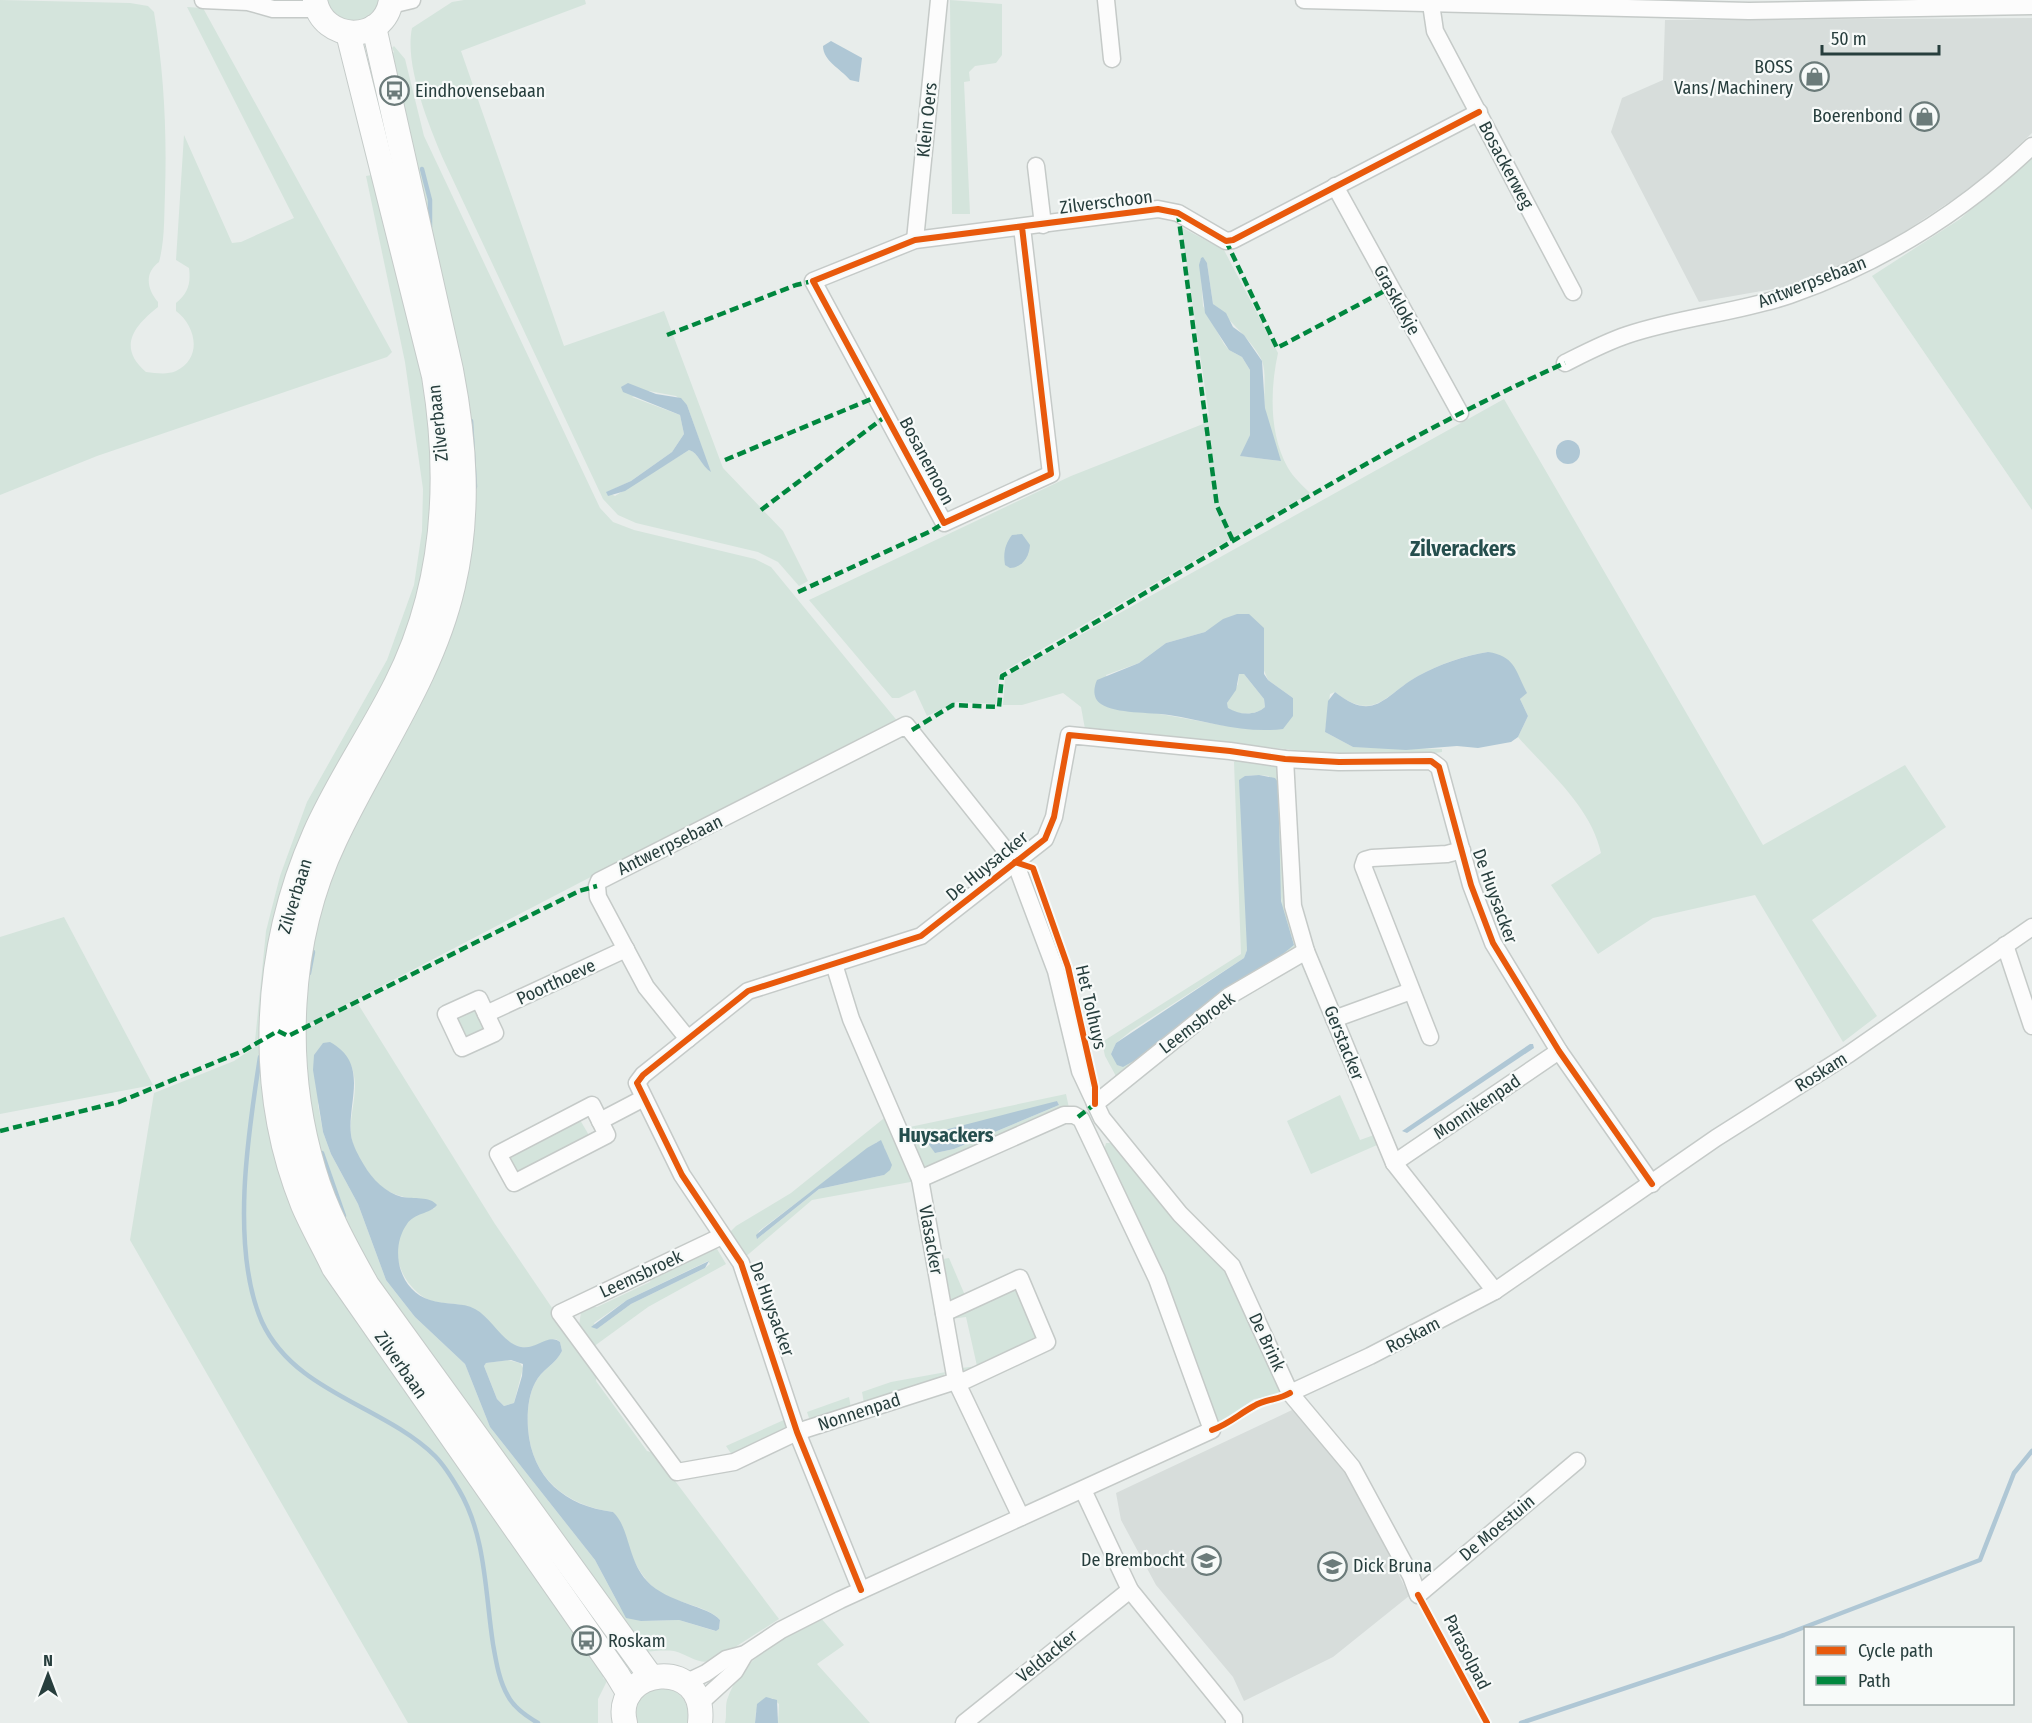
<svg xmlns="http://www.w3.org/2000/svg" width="2032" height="1723" viewBox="0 0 2032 1723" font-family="'Fira Sans Condensed',sans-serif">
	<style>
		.built { fill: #d7dddb }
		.green { fill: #d4e4dc; fill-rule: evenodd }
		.water { fill: #afc7d5; fill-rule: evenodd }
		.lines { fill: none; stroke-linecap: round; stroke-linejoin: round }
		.stream { stroke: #afc7d5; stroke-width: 4.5 }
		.minor-casing { stroke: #c5cac8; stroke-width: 19 }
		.secondary-casing { stroke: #c5cbc9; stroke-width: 26 }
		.minor { stroke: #fcfcfc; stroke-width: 16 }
		.secondary { stroke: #fcfcfc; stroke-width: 24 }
		.quiet { stroke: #00873e; stroke-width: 4.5; stroke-dasharray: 9 4.5; stroke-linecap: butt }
		.cycleway-casing { stroke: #f7faf9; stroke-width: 10 }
		.cycleway { stroke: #e8590c; stroke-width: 6 }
		.labels { text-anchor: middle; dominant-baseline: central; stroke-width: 4.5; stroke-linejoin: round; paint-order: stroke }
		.poi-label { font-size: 18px; fill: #273e3d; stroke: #f7faf9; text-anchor: end }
		.street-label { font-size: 18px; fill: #273e3d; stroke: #f7faf9 }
		.neighbourhood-label { font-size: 20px; font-weight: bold; fill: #254e4d; stroke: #f7faf9 }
		.quarter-label { font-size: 21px; font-weight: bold; fill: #254e4d; stroke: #f7faf9 }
	</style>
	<rect width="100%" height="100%" fill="#e8edeb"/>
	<g class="built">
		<polygon points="2032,18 2032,133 1978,183 1880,248 1796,285 1699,302 1611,132 1622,98 1663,80 1665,20"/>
		<polygon points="1292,1410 1308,1423 1356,1485 1409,1596 1333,1657 1244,1701 1233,1677 1156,1585 1121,1520 1116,1493"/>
	</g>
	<g class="green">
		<path d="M0,0L130,3L148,6L154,12C164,73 167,131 165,193C164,216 165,240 159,262C144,273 147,289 158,302V307C134,326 117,347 146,372C156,373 167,375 176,371C203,358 196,326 176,311V303C188,293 191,284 189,268L176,260L184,135L232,243L241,242L294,218L187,7L203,8L392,352L387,357L97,456L0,495Z"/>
		<polygon points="325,0 381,0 369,21 341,23"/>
		<path d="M464,0H585L586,4L461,51L564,346L664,311L723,468L783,531L808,581L799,586L778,562L758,552L636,523L618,515L603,499L445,163C430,129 404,65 412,28L452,2ZM649,391L676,396L687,405L710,471C701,465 699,453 689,450L615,496L607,492L631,481L672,452L684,434L680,415L632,397Z"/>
		<polygon points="950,0 1002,4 1002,55 996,63 975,66 969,72 970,81 964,82 970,214 952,214"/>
		<polygon points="394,46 405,59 424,136 600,508 613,522 634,530 755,559 771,567 899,723 633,855 299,1029 311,924 456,588 389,56 394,52 392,48"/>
		<polygon points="2032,156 2032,510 1872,276 1960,219"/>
		<polygon points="372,175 429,376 434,550 266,1034 255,1041 266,931 280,876 307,802 387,660 414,585 422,531 423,489 405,362 366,176"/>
		<path d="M1181,227L1224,250L1278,353C1270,389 1269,435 1288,468C1293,477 1303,486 1310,493L999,674L996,704L957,702L927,716L915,690L899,698H892L809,600L1071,476L1203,424L1209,415ZM1200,260L1207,263L1213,304C1225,316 1256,345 1262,361C1267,374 1263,394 1265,408C1267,426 1273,444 1280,461L1241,456L1250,435V370L1242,357L1229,350L1224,344L1203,306Z"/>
		<path d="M1504,399L1763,845L1905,765L1946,827L1812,920L1877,1016L1843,1042L1755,895L1653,918L1598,954L1551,885L1601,853C1591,807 1548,771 1518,737L1528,716L1520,699L1523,696L1488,652C1465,655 1438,665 1418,676C1385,695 1374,723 1335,692L1330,694L1325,732L1353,747L1442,749V752L1435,753L1341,757L1315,752L1085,729L1081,707L1063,693L1022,705H1003L1005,677ZM1213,627L1263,668L1268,680L1293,698L1251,729C1207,725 1164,711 1119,710L1106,675L1139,663L1166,643L1205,632Z"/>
		<path d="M1239,674H1244L1264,699L1265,707C1255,716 1239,715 1228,709L1227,703L1238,684Z"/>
		<path d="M1237,759L1278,765L1301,946L1117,1078L1105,1056L1102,1042L1241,954L1234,762ZM1259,775L1269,776L1282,907L1294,945L1215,998L1139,1058L1111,1054L1116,1043L1131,1031L1244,958L1247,950L1245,776Z"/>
		<polygon points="64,917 153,1085 0,1114 0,937"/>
		<path d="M358,1004L495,1224L597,1374L596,1381L647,1451L654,1453L779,1619L715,1660C699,1666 689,1655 674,1651C664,1650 654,1651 644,1652L378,1293L320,1171L299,1033ZM334,1045C341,1052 351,1061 353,1071C359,1093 349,1113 351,1135C353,1153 368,1174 381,1186C397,1200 418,1196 435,1208C427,1211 417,1214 410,1219C385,1243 399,1282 425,1298C437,1305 453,1302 465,1306C486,1313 498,1342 521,1347C534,1349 543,1341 556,1339L560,1342L562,1351C556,1364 541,1370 535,1383C528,1396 527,1414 528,1429C532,1478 565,1505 613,1512C628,1539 631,1570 658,1591C674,1603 709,1606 720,1620L719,1629L715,1631L679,1620L641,1621L620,1607L595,1560L490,1427L465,1364L415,1317L386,1280L358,1204L331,1154L323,1132L318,1105Z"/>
		<polygon points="476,1008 486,1028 465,1038 456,1019"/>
		<polygon points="267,1039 278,1142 605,1673 603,1678 607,1681 598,1699 598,1723 408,1723 130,1240 154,1093 234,1061"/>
		<path d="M1066,1094L1069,1108L934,1169L921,1165L905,1128ZM1057,1101L1059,1105L954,1149L935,1153Z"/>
		<polygon points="1340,1095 1360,1140 1374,1135 1377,1145 1311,1174 1287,1121"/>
		<path d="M888,1115L916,1181L812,1200L744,1258L729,1233L736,1226L791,1193ZM877,1142L885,1148L884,1175L819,1189L757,1239L759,1231Z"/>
		<polygon points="580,1120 590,1137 516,1174 508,1161 509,1156"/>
		<polygon points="1106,1143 1113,1143 1221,1263 1282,1393 1280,1395 1254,1399 1221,1423 1216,1423 1104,1150"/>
		<path d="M717,1249L726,1264L648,1307L593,1347L579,1326L581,1312L591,1306L597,1307L650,1282L652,1276L704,1252ZM708,1261L710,1264L705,1268L631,1304L597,1329L594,1323L627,1300Z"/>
		<polygon points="949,1258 967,1300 952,1305 943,1259"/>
		<polygon points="1017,1283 1042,1340 965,1373 962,1368 977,1366 966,1317 950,1319"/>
		<polygon points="508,1360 520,1363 523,1368 514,1403 504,1406 497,1399 484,1366 486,1363"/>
		<polygon points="946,1372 941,1379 864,1403 862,1392 891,1382"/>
		<polygon points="849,1397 851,1408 810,1421 807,1412"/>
		<polygon points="786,1419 788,1428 732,1455 726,1446"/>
		<path d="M820,1617L844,1645L817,1664L870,1723H778L779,1704L772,1698L756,1711L755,1723H725C727,1716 725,1707 727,1700C740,1659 785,1636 820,1617Z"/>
		<path d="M665,1686C684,1695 689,1703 688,1723H635L634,1708L642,1694Z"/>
	</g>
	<g class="water">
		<path d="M831,41L862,58L859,82L850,80C841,69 823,61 823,46Z"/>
		<polygon points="1203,257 1207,263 1213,304 1226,313 1233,327 1244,335 1262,361 1265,408 1281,461 1240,456 1250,435 1250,370 1242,357 1229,350 1205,313 1199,265 1201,258"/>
		<path d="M628,383L656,394L681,398L687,405L711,472C701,466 699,453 689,450L625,491L608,496L606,492L631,481L672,452L684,434L680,415L623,392L621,387Z"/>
		<circle cx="1568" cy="452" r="12"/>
		<path d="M1022,534L1030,545C1029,557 1023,567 1010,568L1005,565C1003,553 1005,544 1012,535Z"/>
		<path d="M1237,614H1249L1264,628V674L1268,680L1293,698V716L1283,729C1244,734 1207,721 1169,715C1150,712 1116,714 1101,704C1093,699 1093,689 1097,680L1139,663L1166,643L1205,632L1223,619ZM1239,674H1244L1264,699L1265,707C1255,716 1239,715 1228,708L1227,703L1236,690Z"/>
		<path d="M1488,652C1515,656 1515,670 1527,693L1520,699L1528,716L1518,737L1511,742L1478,748L1457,746L1406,750L1353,747L1325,732L1328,701L1335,692C1375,724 1384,695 1418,676C1438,665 1466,655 1488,652Z"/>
		<polygon points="1259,775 1275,778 1278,782 1281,901 1294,945 1273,962 1215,998 1139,1058 1123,1067 1117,1065 1111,1054 1116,1043 1244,958 1247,950 1239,780 1245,776"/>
		<path d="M330,1042C370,1064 347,1102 351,1135C352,1144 359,1157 364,1165C372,1179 386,1193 402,1197C413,1199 430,1196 437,1205C430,1214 414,1213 407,1224C389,1249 399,1291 430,1300C444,1305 463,1302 475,1309C492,1318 502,1343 521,1347C537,1350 548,1333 560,1342L562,1351C556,1364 541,1370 535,1383C528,1396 527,1414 528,1429C532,1478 565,1506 613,1512C630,1528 627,1559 647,1581C667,1603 709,1606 720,1620L719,1629L716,1631L679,1620L641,1621L626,1618L595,1560L490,1427L465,1364L415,1317L386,1280L358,1204L331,1154L323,1132L313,1070L314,1055L323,1043ZM511,1360L523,1364L522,1376L514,1403L504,1406L497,1399L484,1366L486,1363Z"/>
		<polygon points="1530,1044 1533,1044 1534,1048 1407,1133 1402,1131"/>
		<polygon points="1057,1101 1059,1105 954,1149 935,1153 927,1142 927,1136 933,1133"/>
		<polygon points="881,1140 892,1165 890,1170 884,1175 819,1189 757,1239 756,1235 764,1228 867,1148"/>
		<polygon points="709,1261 705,1268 631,1304 597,1329 591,1327 627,1300"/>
		<polygon points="766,1697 777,1700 778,1723 755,1723 757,1704"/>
	</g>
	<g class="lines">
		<g class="stream">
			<polyline points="422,169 430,200 430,227"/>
			<polyline points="471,421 475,487"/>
			<polyline points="309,973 313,952"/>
			<path d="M260,1057C248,1133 230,1249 262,1322C295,1393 383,1405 435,1456C445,1466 452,1478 459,1490C486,1536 485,1592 493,1644C496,1661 499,1681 508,1696C514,1708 526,1716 538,1723"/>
			<polyline points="322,1153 344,1216"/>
			<polyline points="1521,1723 1784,1635 1980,1560 2014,1473 2032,1451"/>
		</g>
		<defs>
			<g id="minor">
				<polyline points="203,0 248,2 273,9 316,9"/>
				<polyline points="1106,0 1112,59"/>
				<polyline points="1304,0 1749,11 2032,6"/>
				<polyline points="1431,4 1435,31 1573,292"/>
				<polyline points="391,5 412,0"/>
				<polyline points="1036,166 1043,225"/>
				<polyline points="1335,186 1460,413"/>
				<polyline points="1022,227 1051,474 944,523 813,281 915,240 1158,209 1178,213 1226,241 1233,240 1479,112"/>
				<polyline points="915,240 939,0"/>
				<path d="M1565,363C1585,353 1606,342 1627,335C1680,317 1737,313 1790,295C1881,263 1963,212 2032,146"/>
				<polyline points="1285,759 1293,906 1306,951 1394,1163 1495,1291"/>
				<polyline points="2005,945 2032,1026"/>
				<polyline points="834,964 851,1019 920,1179 956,1381 1021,1517"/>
				<polygon points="479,999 495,1033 462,1048 446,1014"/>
				<polyline points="486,1014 626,949"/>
				<polyline points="1334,1019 1411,991"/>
				<polyline points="1430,1037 1363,866 1365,860 1372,858 1447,854 1462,850"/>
				<polyline points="688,1039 646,987 598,897 597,886 599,881 906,725 1015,862 1056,971 1080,1071 1102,1118 1180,1214 1232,1266 1290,1393 1352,1467 1411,1576 1418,1595 1577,1461"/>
				<polyline points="1095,1104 1229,996 1306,951"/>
				<polygon points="592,1105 607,1135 514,1183 498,1154"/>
				<polyline points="600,1121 642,1099"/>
				<polyline points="1394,1163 1559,1051"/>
				<polyline points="722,1236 560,1313 677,1472 734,1462 797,1432 956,1381 966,1380 1047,1342 1020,1278 944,1313"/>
				<polyline points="1290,1393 1370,1356 1495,1291 1716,1138 1849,1054 2032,927"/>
				<polyline points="1083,1490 1130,1590 1234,1718 1234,1723"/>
				<polyline points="861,1590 797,1432 741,1263 682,1175 637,1083 643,1075 748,991 921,936 1045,839 1054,817 1069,735 1230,751 1285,759 1339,762 1431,761 1439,767 1471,885 1493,943 1559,1051 1652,1184"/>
				<polyline points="685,1683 706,1673 726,1659 745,1654 781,1630 840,1600 1212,1430 1157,1279 1081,1119 1074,1115 1064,1115 920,1179"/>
				<polyline points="700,1703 735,1671 745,1654"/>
				<polyline points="964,1723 1130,1590"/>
			</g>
			<g id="secondary">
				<path d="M315,0C322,43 385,44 391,0"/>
				<path d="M374,27L451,370C465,442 470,514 453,586C432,678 374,756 335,840C287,941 282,1065 314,1171C326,1212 347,1249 367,1285L651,1677"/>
				<path d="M348,33L434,376C451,480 445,587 396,684C371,734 338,781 315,833C264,948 255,1086 303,1205C312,1226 324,1247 334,1268L617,1674L629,1694"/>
				<path d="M625,1723C611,1667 708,1655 700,1723"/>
			</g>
		</defs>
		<use href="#minor" class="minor-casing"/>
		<use href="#secondary" class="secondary-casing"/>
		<use href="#minor" class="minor"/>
		<use href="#secondary" class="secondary"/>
		<g class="quiet">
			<polyline points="1178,213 1217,506 1234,543"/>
			<polyline points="1226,241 1277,348 1390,288"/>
			<polyline points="667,335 796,285 813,281"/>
			<polyline points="725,460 876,397"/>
			<polyline points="761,510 886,416"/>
			<polyline points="798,592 931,531 944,523"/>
			<path d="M912,730L953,705L999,707L1002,676C1189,571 1369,451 1565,363"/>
			<polyline points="1078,1117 1095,1104"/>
			<polyline points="0,1131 119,1102 243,1051 278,1031 288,1036 579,891 597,886"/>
		</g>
		<defs>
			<g id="cycleway">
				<polyline points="1022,227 1051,474 944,523 813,281 915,240 1158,209 1178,213 1226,241 1233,240 1479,112"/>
				<polyline points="1015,862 1033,868 1068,967 1095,1087 1095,1104"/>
				<path d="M1212,1430C1229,1424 1239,1414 1254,1406C1265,1399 1279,1400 1290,1393"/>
				<polyline points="861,1590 797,1432 741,1263 682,1175 637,1083 643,1075 748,991 921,936 1045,839 1054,817 1069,735 1230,751 1285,759 1339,762 1431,761 1439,767 1471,885 1493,943 1559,1051 1652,1184"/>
				<polyline points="1418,1595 1487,1723"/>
			</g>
		</defs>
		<use href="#cycleway" class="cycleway-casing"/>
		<use href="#cycleway" class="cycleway"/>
	</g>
	<defs>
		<symbol id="shop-ring" viewBox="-11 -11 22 22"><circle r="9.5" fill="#f7faf9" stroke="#6b7b7a" stroke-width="1.5"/><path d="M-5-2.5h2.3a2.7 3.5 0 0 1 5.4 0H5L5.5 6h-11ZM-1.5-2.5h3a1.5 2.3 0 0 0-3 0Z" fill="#6b7b7a"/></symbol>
		<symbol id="bus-ring" viewBox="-11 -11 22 22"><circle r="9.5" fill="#f7faf9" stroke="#6b7b7a" stroke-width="1.5"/><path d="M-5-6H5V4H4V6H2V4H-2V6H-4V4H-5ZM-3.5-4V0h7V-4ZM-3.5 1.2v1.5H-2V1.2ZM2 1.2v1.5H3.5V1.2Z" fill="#6b7b7a"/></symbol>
		<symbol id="school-ring" viewBox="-11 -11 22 22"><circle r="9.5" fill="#f7faf9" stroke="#6b7b7a" stroke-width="1.5"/><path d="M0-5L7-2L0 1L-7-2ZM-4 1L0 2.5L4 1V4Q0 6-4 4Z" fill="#6b7b7a"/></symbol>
	</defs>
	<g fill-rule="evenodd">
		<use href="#shop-ring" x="1798" y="60" width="33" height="33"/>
		<use href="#bus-ring" x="378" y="74" width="33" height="33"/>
		<use href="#shop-ring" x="1908" y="100" width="33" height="33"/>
		<use href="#school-ring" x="1190" y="1544" width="33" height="33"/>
		<use href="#school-ring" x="1316" y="1550" width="33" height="33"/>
		<use href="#bus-ring" x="570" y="1624" width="33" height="33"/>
	</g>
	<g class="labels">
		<g class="poi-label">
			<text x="1793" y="67">BOSS<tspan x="1793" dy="21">Vans/Machinery</tspan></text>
			<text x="415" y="91" text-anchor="start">Eindhovensebaan</text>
			<text x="1903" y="116">Boerenbond</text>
			<text x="1185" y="1560">De Brembocht</text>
			<text x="1353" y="1566" text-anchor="start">Dick Bruna</text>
			<text x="608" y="1641" text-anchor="start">Roskam</text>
		</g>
		<g class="street-label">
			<text transform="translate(927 120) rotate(-84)">Klein Oers</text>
			<text transform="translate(1506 165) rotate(62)">Bosackerweg</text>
			<text transform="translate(1106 202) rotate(-7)">Zilverschoon</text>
			<text transform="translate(1812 282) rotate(-21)">Antwerpsebaan</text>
			<text transform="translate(1397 300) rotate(61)">Grasklokje</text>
			<text transform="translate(438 423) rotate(-96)">Zilverbaan</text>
			<text transform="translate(927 461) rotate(62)">Bosanemoon</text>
			<text transform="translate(670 845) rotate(-26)">Antwerpsebaan</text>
			<text transform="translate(987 866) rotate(-39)">De Huysacker</text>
			<text transform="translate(295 896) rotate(-73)">Zilverbaan</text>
			<text transform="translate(1495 896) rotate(70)">De Huysacker</text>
			<text transform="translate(556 982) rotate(-25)">Poorthoeve</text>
			<text transform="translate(1091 1007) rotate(77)">Het Tolhuys</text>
			<text transform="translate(1197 1023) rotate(-37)">Leemsbroek</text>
			<text transform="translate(1344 1043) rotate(68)">Gerstacker</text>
			<text transform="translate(1821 1072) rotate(-32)">Roskam</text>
			<text transform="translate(1477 1107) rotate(-34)">Monnikenpad</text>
			<text transform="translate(931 1240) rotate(80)">Vlasacker</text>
			<text transform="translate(641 1274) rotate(-25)">Leemsbroek</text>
			<text transform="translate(772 1309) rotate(70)">De Huysacker</text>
			<text transform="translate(1413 1335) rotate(-27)">Roskam</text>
			<text transform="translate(1267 1342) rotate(65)">De Brink</text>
			<text transform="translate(401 1365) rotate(55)">Zilverbaan</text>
			<text transform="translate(859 1412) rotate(-18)">Nonnenpad</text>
			<text transform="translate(1497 1528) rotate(-40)">De Moestuin</text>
			<text transform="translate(1467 1652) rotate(63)">Parasolpad</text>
			<text transform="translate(1047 1656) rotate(-39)">Veldacker</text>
		</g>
		<g class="neighbourhood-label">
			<text x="946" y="1135">Huysackers</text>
		</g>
		<g class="quarter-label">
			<text x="1463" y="549">Zilverackers</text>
		</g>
	</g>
	<rect x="1804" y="1627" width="210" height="78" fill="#f7faf9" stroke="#a4afae" stroke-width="1.5"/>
	<rect x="1816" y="1646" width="30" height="9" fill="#e8590c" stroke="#a4afae" stroke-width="1.5"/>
	<text x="1858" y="1657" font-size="18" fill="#273e3d">Cycle path</text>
	<rect x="1816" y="1676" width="30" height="9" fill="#00873e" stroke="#a4afae" stroke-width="1.5"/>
	<text x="1858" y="1687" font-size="18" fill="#273e3d">Path</text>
	<g transform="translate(48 1675)" stroke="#f7faf9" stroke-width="4.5" paint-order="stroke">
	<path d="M0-4.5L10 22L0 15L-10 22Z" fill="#273e3d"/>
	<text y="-9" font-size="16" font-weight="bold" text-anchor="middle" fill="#273e3d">N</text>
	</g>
	<path d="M1822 45v9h117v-9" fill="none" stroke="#273e3d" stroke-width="3"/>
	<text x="1831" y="45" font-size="18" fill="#273e3d" stroke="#f7faf9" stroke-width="4.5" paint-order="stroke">50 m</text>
</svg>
